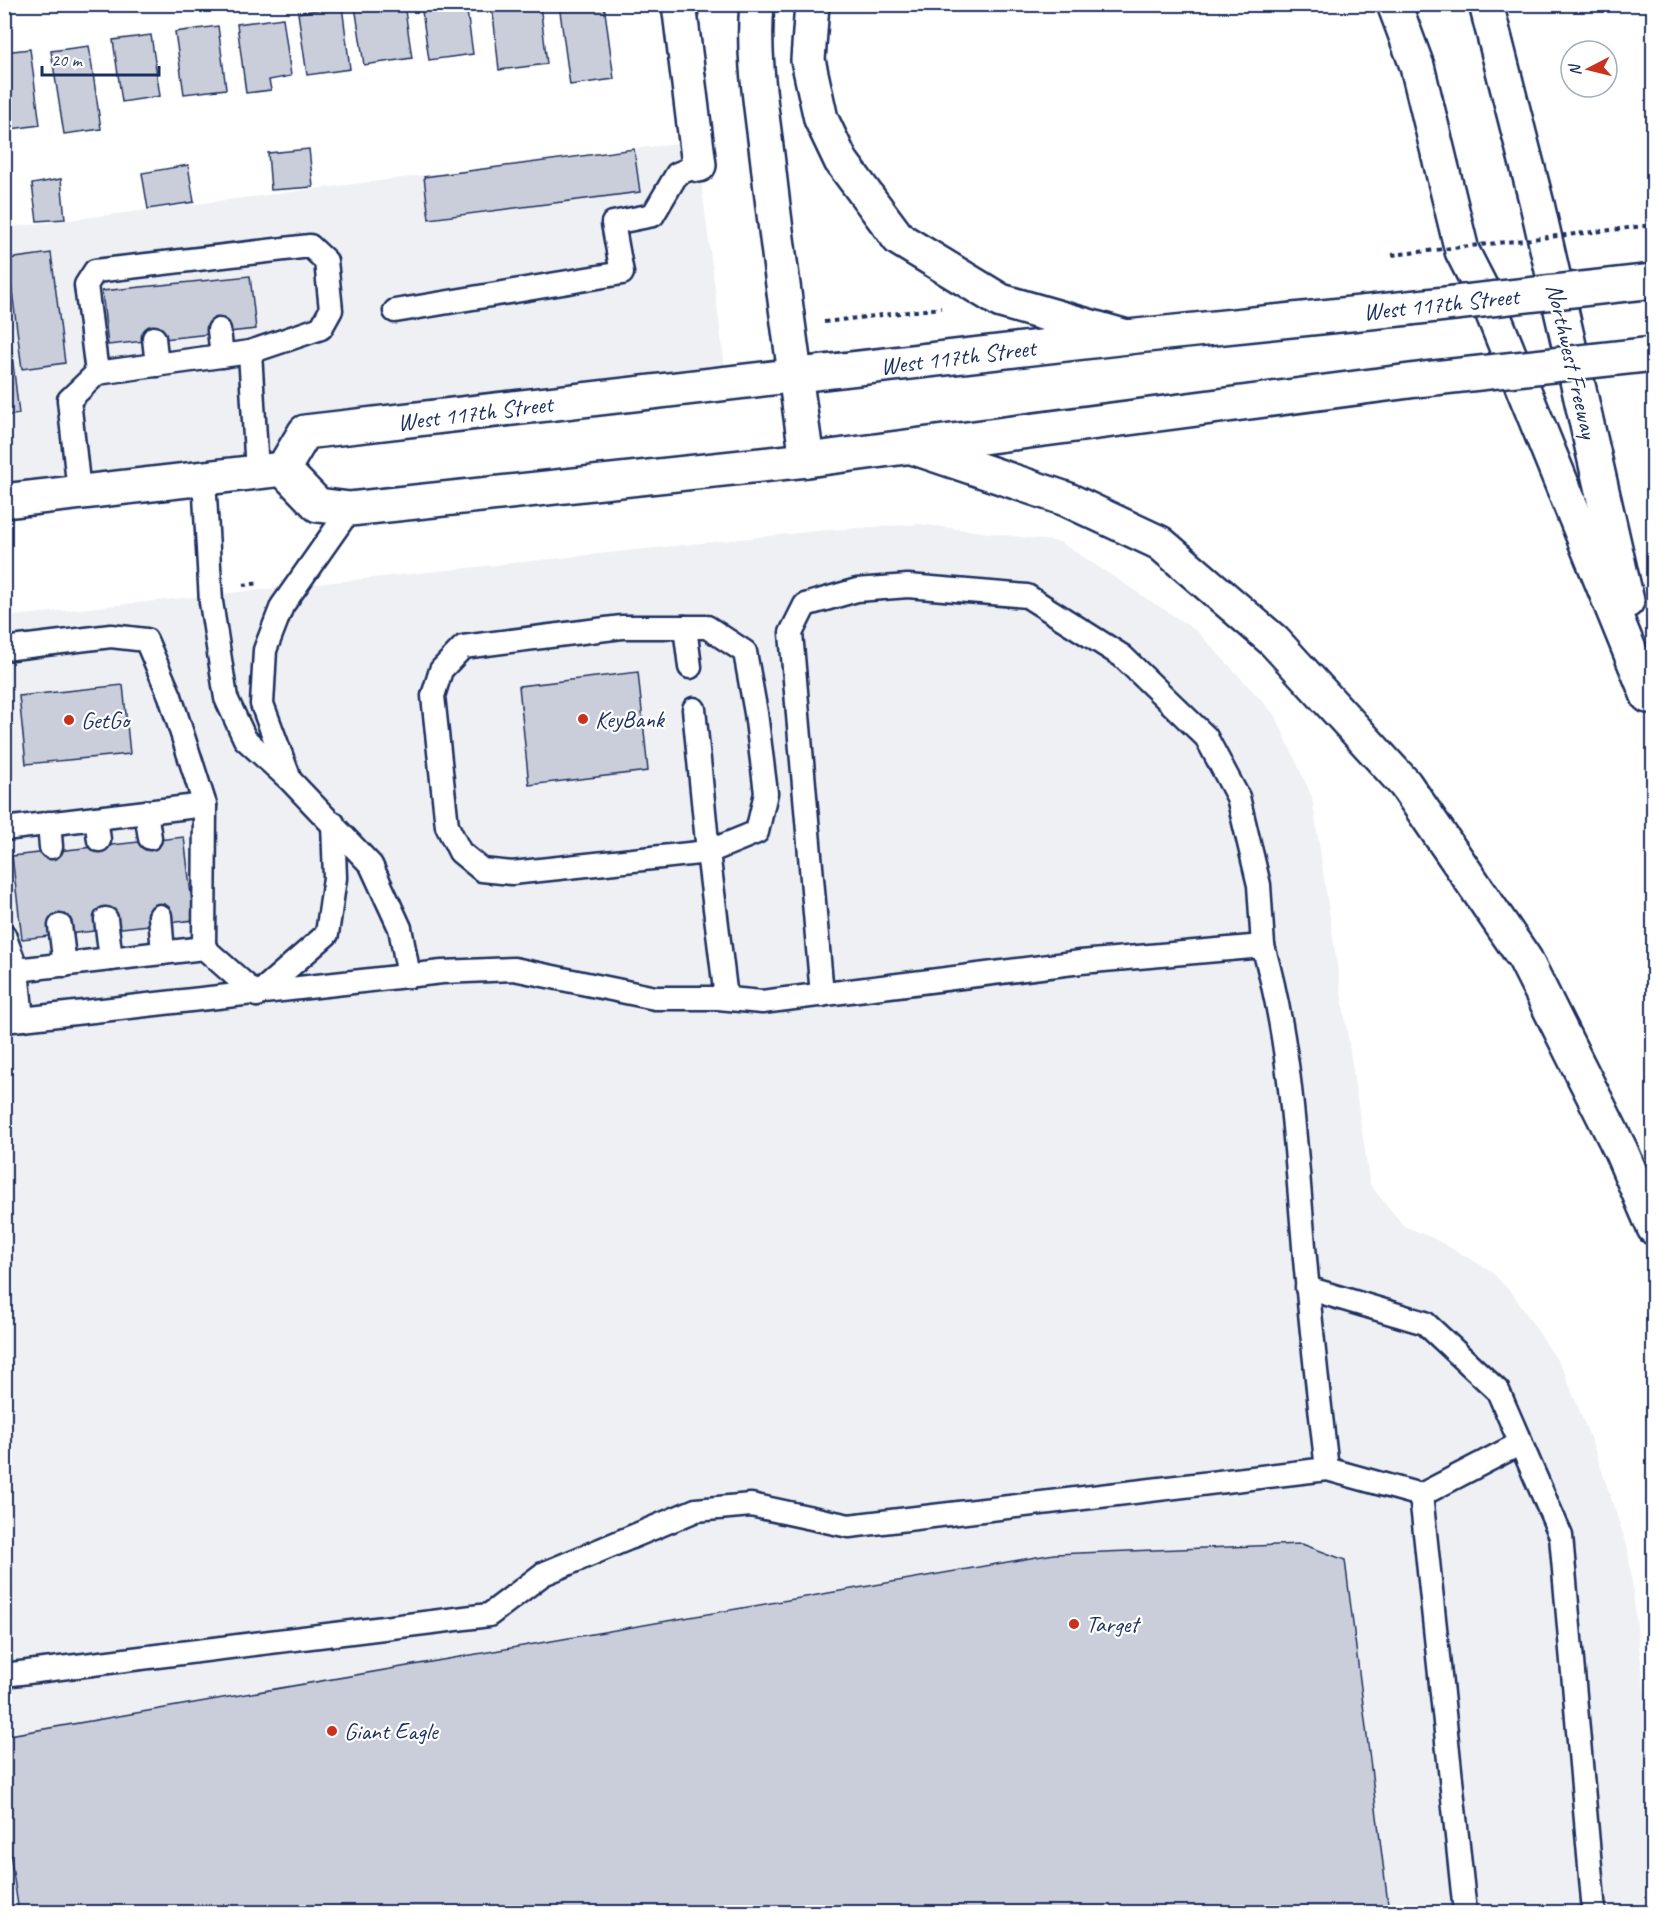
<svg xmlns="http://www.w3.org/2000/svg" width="1658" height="1917" viewBox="0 0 1658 1917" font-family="Caveat,sans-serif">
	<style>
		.built { fill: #eff0f4 }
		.building { fill: #caceda; stroke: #1b2f5e; stroke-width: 1.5 }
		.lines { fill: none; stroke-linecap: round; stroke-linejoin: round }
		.service-casing { stroke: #1b2f5e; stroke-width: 27 }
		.minor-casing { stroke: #1b2f5e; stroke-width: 38 }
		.secondary-casing { stroke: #1b2f5e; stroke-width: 38 }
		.motorway-casing { stroke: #1b2f5e; stroke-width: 38 }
		.path { stroke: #1b2f5e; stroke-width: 4; stroke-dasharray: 4.5 4.5; stroke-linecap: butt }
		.service { stroke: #fff; stroke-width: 22 }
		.minor { stroke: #fff; stroke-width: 33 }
		.secondary { stroke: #fff; stroke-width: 33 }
		.motorway { stroke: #fff; stroke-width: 33 }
		.secondary-bridge-casing { stroke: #1b2f5e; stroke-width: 38; stroke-linecap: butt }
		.path-bridge { stroke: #1b2f5e; stroke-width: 4; stroke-dasharray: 4.5 4.5; stroke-linecap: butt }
		.secondary-bridge { stroke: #fff; stroke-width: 33 }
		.poi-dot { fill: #c8321e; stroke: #fff; stroke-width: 2 }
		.labels { text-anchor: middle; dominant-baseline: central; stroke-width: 4.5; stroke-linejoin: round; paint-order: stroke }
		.street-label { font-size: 24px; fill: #1b2f5e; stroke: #fff }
		.poi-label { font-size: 24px; fill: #1b2f5e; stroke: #fff; text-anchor: start }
	</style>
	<rect width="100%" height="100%" fill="#fff"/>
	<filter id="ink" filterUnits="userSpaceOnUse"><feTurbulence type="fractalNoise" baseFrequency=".0167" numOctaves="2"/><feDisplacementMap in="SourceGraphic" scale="12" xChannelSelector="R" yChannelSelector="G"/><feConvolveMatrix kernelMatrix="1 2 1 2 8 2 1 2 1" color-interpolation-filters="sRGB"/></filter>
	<g filter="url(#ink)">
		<g class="built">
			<polygon points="696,141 727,383 305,432 283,469 5,501 4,228"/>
			<polygon points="919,524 1060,542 1197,631 1275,715 1312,797 1370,1185 1404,1226 1433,1238 1490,1270 1513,1294 1563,1369 1596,1453 1628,1549 1653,1766 1653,1912 5,1912 4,617 816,531"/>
		</g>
		<g class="building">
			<polygon points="404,4 412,58 364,65 355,6"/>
			<polygon points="421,4 466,4 473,54 429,60"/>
			<polygon points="492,4 540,4 547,64 499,70"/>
			<polygon points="559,4 604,4 614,79 570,85"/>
			<polygon points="342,6 350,69 307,75 298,13"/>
			<polygon points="283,18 291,76 269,80 271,90 246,93 237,24"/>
			<polygon points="218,26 226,89 184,94 175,32"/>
			<polygon points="151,35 160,96 122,102 113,40"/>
			<polygon points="89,46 101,129 64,134 51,51"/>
			<polygon points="30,49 40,125 4,130 4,52"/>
			<polygon points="309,149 313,187 271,190 268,153"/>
			<polygon points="634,149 640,192 429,219 424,177"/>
			<polygon points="188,165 194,202 148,209 142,173"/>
			<polygon points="61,179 65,219 37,221 32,184"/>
			<polygon points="51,253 65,363 22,369 8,259"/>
			<polygon points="250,276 256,329 108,345 102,291"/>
			<polygon points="4,287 19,414 4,416"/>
			<polygon points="638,672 648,771 529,785 519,686"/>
			<polygon points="123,685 130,754 26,764 19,696"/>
			<polygon points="184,837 194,920 22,939 12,856"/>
			<polygon points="1302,1544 1345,1560 1389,1912 19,1912 4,1813 4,1736 1054,1554"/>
		</g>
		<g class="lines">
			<defs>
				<g id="service">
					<polyline points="395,311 622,273 613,223 653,215 677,174 699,165"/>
					<polyline points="219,330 222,356"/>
					<polyline points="154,338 157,365"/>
					<polyline points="97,373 250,352"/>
					<polyline points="204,478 211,602 226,698 245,739 289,779 371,865 400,928 409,976"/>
					<polyline points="79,492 69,400 97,373 86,285 95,271 310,246 326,261 331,310 321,328 250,352 257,472"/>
					<polyline points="685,627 690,667"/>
					<polyline points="4,649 111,636 146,640 170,696 205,805 204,948"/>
					<polyline points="694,709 708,852 757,832 766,793 756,713 745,652 707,627 622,627 463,647 441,670 433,696 447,826 460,852 482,870 512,873 708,852 726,998"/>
					<polyline points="288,774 262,704 265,650 282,606 350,509"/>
					<polyline points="146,812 150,838"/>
					<polyline points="96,818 99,840"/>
					<polyline points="49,823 51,847"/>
					<polyline points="4,829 205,805"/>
					<polyline points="160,916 163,953"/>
					<polyline points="106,919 111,959"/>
					<polyline points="60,926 65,965"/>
					<polyline points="4,935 17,970"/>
					<polyline points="257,995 327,934 335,878 333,823"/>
					<polyline points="822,995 791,633 805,605 857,590 908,586 1027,596 1122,656 1206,737 1238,797 1259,885 1263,946"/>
					<polyline points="22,1019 17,970 204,948 257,995"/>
					<path d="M4,1021L442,972L514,969L655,998H718L762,1002L1081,962L1263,946C1290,1039 1295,1139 1303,1234C1309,1313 1318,1391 1327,1469L849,1526L751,1505L696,1510L543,1574L489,1615L4,1675"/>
					<polyline points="1307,1288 1425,1323 1498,1391 1561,1536 1594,1912"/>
					<polyline points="1327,1469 1421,1495 1465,1912"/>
					<polyline points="1421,1495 1521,1443"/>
				</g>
				<polyline id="minor" points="679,4 699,165"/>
				<g id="secondary">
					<polyline points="283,469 318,505 350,509 807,460 1425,379"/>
					<polyline points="283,469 305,432 1127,337 1409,308"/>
					<polyline points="4,501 283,469"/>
				</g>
				<g id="motorway">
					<path d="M757,4C752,57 762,111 768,163C779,262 793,361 807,460"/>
					<polyline points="812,4 808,60 821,119 841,161 899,239 1001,301 1127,337"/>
					<polyline points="1394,4 1417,66 1462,251 1488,302 1648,696"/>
					<polyline points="1486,4 1537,204 1627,601"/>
					<polyline points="912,447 1066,499 1160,543 1274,641 1405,784 1525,959 1621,1151 1654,1228"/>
				</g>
			</defs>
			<use href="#service" class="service-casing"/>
			<use href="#minor" class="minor-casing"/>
			<use href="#secondary" class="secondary-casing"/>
			<use href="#motorway" class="motorway-casing"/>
			<g class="path">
				<polyline points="824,322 941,308"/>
				<polyline points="243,585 260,583"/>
			</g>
			<use href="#service" class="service"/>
			<use href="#minor" class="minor"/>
			<use href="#secondary" class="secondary"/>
			<use href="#motorway" class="motorway"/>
			<defs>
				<g id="secondary-bridge">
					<polyline points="1409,308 1654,281"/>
					<polyline points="1425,379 1654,354"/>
				</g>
			</defs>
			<use href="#secondary-bridge" class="secondary-bridge-casing"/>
			<polyline class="path-bridge" points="1392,255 1654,225"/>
			<use href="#secondary-bridge" class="secondary-bridge"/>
		</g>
	</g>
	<g class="poi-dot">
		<circle cx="583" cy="719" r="6"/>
		<circle cx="69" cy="720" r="6"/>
		<circle cx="1074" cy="1624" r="6"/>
		<circle cx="332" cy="1731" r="6"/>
	</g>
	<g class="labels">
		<g class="street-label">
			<text transform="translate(1441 304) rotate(-6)">West 117th Street</text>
			<text transform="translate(958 357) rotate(-7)">West 117th Street</text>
			<text transform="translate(1572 361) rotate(77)">Northwest Freeway</text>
			<text transform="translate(475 413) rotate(-7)">West 117th Street</text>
		</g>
		<g class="poi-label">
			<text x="595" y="719">KeyBank</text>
			<text x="81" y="720">GetGo</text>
			<text x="1086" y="1624">Target</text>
			<text x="344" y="1731">Giant Eagle</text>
		</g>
	</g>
	<rect width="1658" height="1917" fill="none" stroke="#fff" stroke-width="24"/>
	<rect x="12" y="12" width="1634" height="1893" fill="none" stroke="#1b2f5e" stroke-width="2" filter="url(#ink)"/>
	<g transform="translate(1589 69) rotate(263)"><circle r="28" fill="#ffffff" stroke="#a4acbf" stroke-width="1.5"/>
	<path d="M0-4.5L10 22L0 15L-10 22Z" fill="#c8321e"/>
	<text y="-9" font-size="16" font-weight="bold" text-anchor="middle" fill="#1b2f5e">N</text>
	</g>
	<path d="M42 66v9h117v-9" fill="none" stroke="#1b2f5e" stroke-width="3"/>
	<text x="51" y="66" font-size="18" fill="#1b2f5e" stroke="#ffffff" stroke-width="4.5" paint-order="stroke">20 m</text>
</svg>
